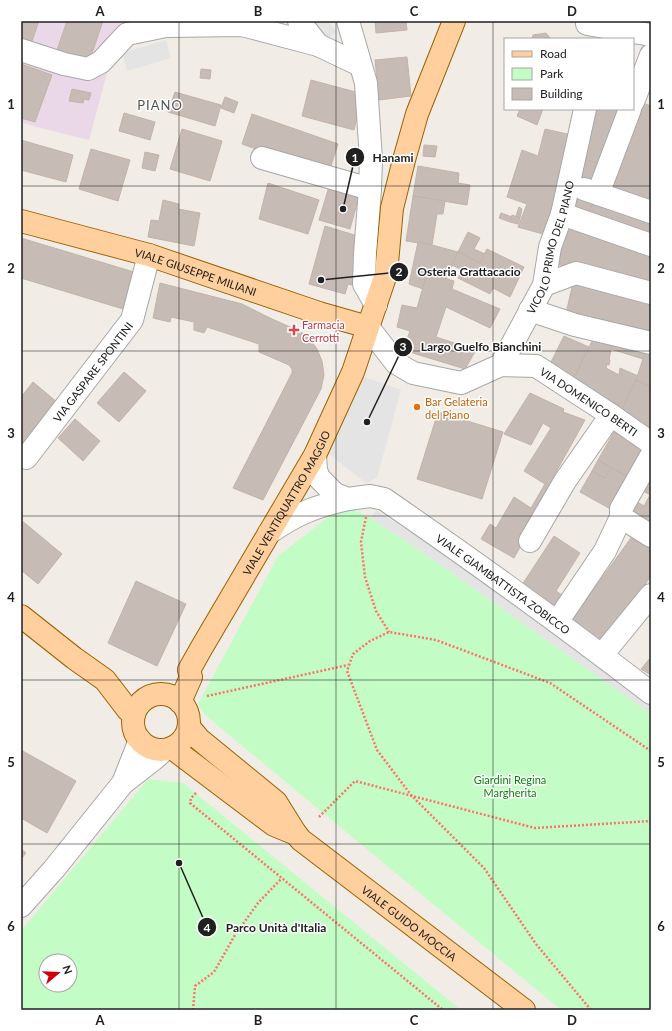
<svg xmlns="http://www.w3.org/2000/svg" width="672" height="1031" viewBox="0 0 672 1031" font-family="Lato,sans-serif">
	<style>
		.industrial { fill: #ead8e8 }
		.park { fill: #c3fcc4; fill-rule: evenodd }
		.parking { fill: #e4e4e4 }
		.building { fill: #c6bcb5; stroke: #c3b3a8 }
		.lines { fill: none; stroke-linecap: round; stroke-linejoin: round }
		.minor-casing { stroke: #a7a7a7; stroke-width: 24 }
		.major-casing { stroke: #9c6100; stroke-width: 24 }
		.path { stroke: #ff7169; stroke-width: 2.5; stroke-dasharray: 2 2; stroke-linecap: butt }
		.minor { stroke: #fff; stroke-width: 22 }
		.major { stroke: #ffd09d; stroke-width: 22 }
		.grid { fill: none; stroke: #202020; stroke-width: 1; stroke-opacity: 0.55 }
		.health-dot { fill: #e0444e; stroke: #fff; stroke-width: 1.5 }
		.food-dot { fill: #e8710a; stroke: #fff; stroke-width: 1.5 }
		.labels { text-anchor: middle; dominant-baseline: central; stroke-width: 3; stroke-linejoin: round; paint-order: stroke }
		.street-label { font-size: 11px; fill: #202020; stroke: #fff }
		.health-label { font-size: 11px; fill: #be3a42; stroke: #fff; text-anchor: start }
		.food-label { font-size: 11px; fill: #c56008; stroke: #fff; text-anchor: start }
		.park-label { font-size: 11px; fill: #07850b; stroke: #fff }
		.quarter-label { font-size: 13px; letter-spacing: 1px; fill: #535353; stroke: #fff }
		.leader { fill: none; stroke: #202020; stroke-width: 1.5 }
		.callout-dot { fill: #202020; stroke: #fff; stroke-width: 1.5 }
		.mark-label { font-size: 12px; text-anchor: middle; font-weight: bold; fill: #fff }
		.callout-label { font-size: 12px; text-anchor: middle; font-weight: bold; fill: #202020; stroke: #fff; stroke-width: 3; stroke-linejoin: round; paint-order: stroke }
		.neatline { fill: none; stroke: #202020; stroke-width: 1.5 }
		.grid-label { font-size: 13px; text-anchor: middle; font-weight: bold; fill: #202020 }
	</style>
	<rect width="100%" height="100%" fill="#f1ede6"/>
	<polygon class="industrial" points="21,21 121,21 89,140 37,127 21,122"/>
	<g class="park">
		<polygon points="344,505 371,518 425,554 651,714 651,1010 561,1010 205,715 198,704 278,556"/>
		<path d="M148,779L183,783L461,1010H21V931ZM46,961H70V985H46Z"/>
	</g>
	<g class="parking">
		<polygon points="307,21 328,21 336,32 324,41"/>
		<polygon points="166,40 171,58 127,71 122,53"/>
		<polygon points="359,375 401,390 377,478 366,483 329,454"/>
		<polygon points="376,510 458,563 651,698 651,714 425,554 371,518"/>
	</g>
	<g class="building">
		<polygon points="21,21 39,21 32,41 21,37"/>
		<polygon points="67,21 103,21 89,62 57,50"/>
		<polygon points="375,21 406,21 407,30 376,33"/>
		<polygon points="546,33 551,39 532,39 533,35"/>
		<polygon points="407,57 411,96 379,100 375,60"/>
		<polygon points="21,64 52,75 35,122 21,118"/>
		<polygon points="201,69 211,70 210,79 200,78"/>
		<polygon points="311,80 363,94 354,130 302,116"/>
		<polygon points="72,89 91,93 89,100 84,99 83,103 69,101"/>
		<polygon points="175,92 221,105 215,126 168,112"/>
		<polygon points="225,97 238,102 234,113 221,108"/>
		<polygon points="635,100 651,106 651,128 649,134 651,135 651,205 605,189"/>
		<polygon points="520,109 543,109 537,125 517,116"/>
		<polygon points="595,109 626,109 605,166 582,158"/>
		<polygon points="124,113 155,122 150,140 119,131"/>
		<polygon points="252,114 338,144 328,175 242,144"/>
		<polygon points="182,129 222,141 210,181 170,169"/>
		<polygon points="545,129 576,136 550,236 518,227 527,204 507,197 522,150 538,156"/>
		<polygon points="21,140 73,155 66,182 21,170"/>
		<polygon points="424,145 437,146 435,157 423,156"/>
		<polygon points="91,149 130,160 118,201 79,189"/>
		<polygon points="145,152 159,155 155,171 142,168"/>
		<polygon points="582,158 605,166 596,190 576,182"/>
		<polygon points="418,166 459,173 458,183 470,185 467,205 413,196"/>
		<polygon points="331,180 361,189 350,229 319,220"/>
		<polygon points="268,183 319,200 308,234 259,219"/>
		<polygon points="577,193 594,199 586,220 569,214"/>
		<polygon points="413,196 445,201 443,214 437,214 432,245 406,241"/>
		<polygon points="594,199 651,220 651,243 586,220"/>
		<polygon points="163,200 179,204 178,209 200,213 194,246 148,237 151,220 159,221"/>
		<polygon points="519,207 522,209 520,218 516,216"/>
		<polygon points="501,213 512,217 510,222 499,218"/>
		<polygon points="512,215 520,218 518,224 510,222"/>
		<polygon points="564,225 651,253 651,288 572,269 552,262"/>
		<polygon points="325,226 361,237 359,261 352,285 348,284 345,294 309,284"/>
		<polygon points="468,232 480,238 474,249 485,254 480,263 458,252"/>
		<polygon points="21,238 134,272 123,309 21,278"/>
		<polygon points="418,242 432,245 458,252 446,279 427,273 423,289 409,284"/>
		<polygon points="487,249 524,267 510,297 493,288 490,294 458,278 462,270 452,265 458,252 480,263"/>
		<polygon points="427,273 454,281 452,289 500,309 490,328 446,307 436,337 476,350 465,369 403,350 410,331 397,327 402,305 417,308"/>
		<polygon points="574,278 651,297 651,339 565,318"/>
		<polygon points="160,283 242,304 270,318 301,332 310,339 317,349 322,361 324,375 321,389 263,500 233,488 292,373 292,369 289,365 259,352 259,344 207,327 204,333 194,330 194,322 171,317 170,322 153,318"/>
		<polygon points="596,334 615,339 611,349 609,360 610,360 609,365 607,364 606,368 619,375 620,368 638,376 620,414 572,382 589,347"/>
		<polygon points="564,336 589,347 572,382 549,366"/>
		<polygon points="615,339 646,347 643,359 611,349"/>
		<polygon points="646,347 651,348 651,387 636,380 643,359"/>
		<polygon points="124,372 146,391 119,422 97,403"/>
		<polygon points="636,380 651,387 651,427 648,432 620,414"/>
		<polygon points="33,382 58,403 21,447 21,397"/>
		<polygon points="530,393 564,409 563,412 585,420 551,481 556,484 514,558 481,539 490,524 496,528 514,497 531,508 545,484 524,471 551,428 543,423 531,445 504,434"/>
		<polygon points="438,412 503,432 482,499 417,479"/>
		<polygon points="75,419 100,441 83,461 58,438"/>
		<polygon points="614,432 648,451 632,479 598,460"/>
		<polygon points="598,460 611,468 605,478 592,471"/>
		<polygon points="611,468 632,479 614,511 580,492 592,471 605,478"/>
		<polygon points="651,469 651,529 627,512 634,500 644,506 650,495 640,489"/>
		<polygon points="21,520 62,554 38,584 21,570"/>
		<polygon points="636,531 651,542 651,576 602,644 570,622"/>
		<polygon points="554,536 580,553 556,591 565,597 556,612 520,588"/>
		<polygon points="136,581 186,604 157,666 108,643"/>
		<polygon points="651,657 651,675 641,669"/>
		<polygon points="21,750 76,781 47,833 21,818"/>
		<polygon points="21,849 26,853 21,859"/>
	</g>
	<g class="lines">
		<defs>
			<g id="minor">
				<polyline points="299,21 318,45"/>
				<polyline points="348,21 366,83 371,160 370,189"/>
				<polyline points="587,21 587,24 651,35"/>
				<polyline points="21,50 64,64 88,69 101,62 127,34 166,26 242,25 318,45 360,65"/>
				<polyline points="633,102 651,55"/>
				<polyline points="262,158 370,189 365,254 364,284 376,305"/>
				<polyline points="584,189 651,212"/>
				<polyline points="598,194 630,109"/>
				<polyline points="562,214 651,245"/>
				<polyline points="544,285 576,273 651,293"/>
				<polyline points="530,310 575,325 651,343"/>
				<path id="s1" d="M368,327L396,363L413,373L461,383L501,365L536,366L611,415L651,443"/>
				<path id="s2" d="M501,365L544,285L550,247L562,214L585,109"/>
				<path id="s3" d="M315,455L316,470L319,478L335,494L348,499L370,496L384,499C474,561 564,626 651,693"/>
				<path id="s4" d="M26,458L132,320L149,255"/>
				<polyline points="621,517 651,536"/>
				<path d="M269,533C296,514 316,506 348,499"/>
				<polyline points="530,541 565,481 611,415"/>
				<polyline points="557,622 605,551 621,517 621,509 651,456"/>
				<polyline points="602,655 651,595"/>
				<polyline points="123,783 140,740"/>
				<polyline points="21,906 54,869 123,783 154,759 164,750"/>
			</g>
			<g id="major">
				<path id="s5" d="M21,221L149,255L319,313L368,327"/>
				<polyline points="21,616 74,658 105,680 128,710 134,714"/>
				<circle cx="161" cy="722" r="28"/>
				<path id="s6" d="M180,702L191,677L189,670L202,647L315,455L353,372L386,274L392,208L404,160L417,114L454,21"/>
				<path id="s7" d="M189,727L199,739L276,802L296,834L301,840L524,1010"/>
				<polyline points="172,748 274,825 296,834"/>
			</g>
		</defs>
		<use href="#minor" class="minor-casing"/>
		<use href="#major" class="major-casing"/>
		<g class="path">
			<polyline points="366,517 361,542 365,577 376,611 389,632"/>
			<polyline points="207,696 348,665"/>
			<polyline points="196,793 191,798 190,803 443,1010"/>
			<polyline points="319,817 355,781 535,828 651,821"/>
			<polyline points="193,1010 195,986 214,972 235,935 258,903 282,878"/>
			<polyline points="591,1010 536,944 484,868 411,795 377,750 347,671 353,654 370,641 389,632 436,640 550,683 651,751"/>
		</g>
		<use href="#minor" class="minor"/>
		<use href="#major" class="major"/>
	</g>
	<path class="grid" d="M179,21V1010M336,21V1010M493,21V1010M21,186H651M21,351H651M21,516H651M21,680H651M21,844H651"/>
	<path class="health-dot" d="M292 324h4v4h4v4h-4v4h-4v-4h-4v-4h4z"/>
	<circle class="food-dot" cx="417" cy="407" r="4"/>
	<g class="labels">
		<g class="street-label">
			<text stroke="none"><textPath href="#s2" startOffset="129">VICOLO PRIMO DEL PIANO</textPath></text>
			<text stroke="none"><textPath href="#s5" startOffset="182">VIALE GIUSEPPE MILIANI</textPath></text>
			<text stroke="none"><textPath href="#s4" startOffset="109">VIA GASPARE SPONTINI</textPath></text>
			<text stroke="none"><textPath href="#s1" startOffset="257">VIA DOMENICO BERTI</textPath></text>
			<text stroke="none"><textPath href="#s6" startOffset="228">VIALE VENTIQUATTRO MAGGIO</textPath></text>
			<text stroke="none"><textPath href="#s3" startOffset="243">VIALE GIAMBATTISTA ZOBICCO</textPath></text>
			<text stroke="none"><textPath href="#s7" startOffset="297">VIALE GUIDO MOCCIA</textPath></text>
		</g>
		<g class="health-label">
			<text x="302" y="324">Farmacia<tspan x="302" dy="13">Cerrotti</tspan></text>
		</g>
		<g class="food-label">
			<text x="425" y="401">Bar Gelateria<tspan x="425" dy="13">del Piano</tspan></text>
		</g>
		<g class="park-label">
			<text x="510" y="779">Giardini Regina<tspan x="510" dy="13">Margherita</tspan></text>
		</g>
		<g class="quarter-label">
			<text x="160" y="105">PIANO</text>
		</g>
	</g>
	<path class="leader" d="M343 209L355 157M321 280L399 272M367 422L403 347M179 863L207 927"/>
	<g class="callout-dot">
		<circle cx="343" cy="209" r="4"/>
		<circle cx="321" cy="280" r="4"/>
		<circle cx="367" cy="422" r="4"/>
		<circle cx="179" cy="863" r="4"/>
		<circle cx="355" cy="157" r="10"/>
		<circle cx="399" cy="272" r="10"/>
		<circle cx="403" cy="347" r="10"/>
		<circle cx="207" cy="927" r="10"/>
	</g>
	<g class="mark-label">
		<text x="355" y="162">1</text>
		<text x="399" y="276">2</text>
		<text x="403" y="351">3</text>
		<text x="207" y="932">4</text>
	</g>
	<g class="callout-label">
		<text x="393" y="162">Hanami</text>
		<text x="469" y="276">Osteria Grattacacio</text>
		<text x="481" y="351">Largo Guelfo Bianchini</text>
		<text x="276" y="932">Parco Unità d'Italia</text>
	</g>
	<rect width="672" height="1031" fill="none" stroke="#ffffff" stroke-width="44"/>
	<rect x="504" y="38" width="130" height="72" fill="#ffffff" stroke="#a6a6a6"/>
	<rect x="512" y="51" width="20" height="6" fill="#ffd09d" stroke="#a6a6a6"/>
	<text x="540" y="58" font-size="12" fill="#202020">Road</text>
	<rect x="512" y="68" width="20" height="12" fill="#c3fcc4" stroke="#a6a6a6"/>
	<text x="540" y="78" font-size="12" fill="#202020">Park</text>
	<rect x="512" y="88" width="20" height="12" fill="#c6bcb5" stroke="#a6a6a6"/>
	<text x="540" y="98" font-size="12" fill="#202020">Building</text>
	<g transform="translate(58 973) rotate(71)"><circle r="19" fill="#ffffff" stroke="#a6a6a6"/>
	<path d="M0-3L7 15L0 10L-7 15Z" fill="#d0000b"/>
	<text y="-6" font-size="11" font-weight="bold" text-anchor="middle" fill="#202020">N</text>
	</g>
	<rect x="22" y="22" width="628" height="987" class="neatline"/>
	<g class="grid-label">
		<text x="100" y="16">A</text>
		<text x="258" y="16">B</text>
		<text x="414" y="16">C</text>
		<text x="572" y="16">D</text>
		<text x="11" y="109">1</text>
		<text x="661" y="109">1</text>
		<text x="11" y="273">2</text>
		<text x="661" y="273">2</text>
		<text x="11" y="438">3</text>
		<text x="661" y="438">3</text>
		<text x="11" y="602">4</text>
		<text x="661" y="602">4</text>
		<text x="11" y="767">5</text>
		<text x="661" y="767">5</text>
		<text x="11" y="931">6</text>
		<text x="661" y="931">6</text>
		<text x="100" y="1025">A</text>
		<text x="258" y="1025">B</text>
		<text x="414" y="1025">C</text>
		<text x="572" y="1025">D</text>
	</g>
</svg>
